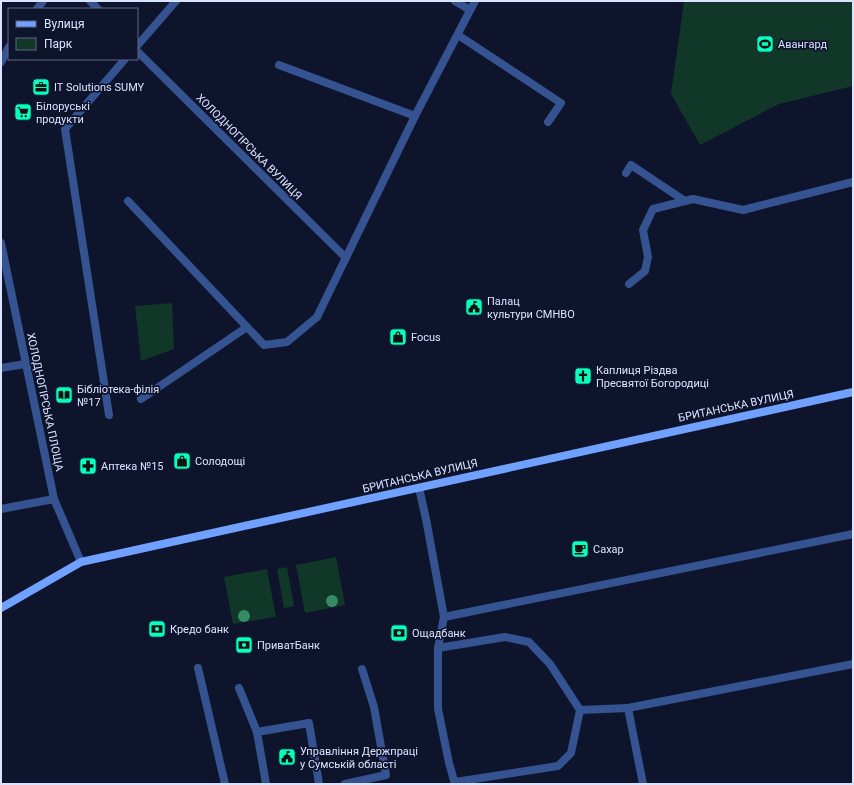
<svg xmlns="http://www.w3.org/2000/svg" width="854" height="785" viewBox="0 0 854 785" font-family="Roboto,sans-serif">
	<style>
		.green { fill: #113728 }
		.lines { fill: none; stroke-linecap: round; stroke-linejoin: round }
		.lane { stroke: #355390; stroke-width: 8 }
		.street { stroke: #355390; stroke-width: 8 }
		.secondary { stroke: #71a1ff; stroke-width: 8 }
		.tree { fill: #378b64 }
		.labels { text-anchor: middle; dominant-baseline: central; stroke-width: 3.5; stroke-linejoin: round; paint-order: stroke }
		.poi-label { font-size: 11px; fill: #dae3ff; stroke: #0e142c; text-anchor: start }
		.street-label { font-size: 11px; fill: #dae3ff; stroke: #0e142c }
	</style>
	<rect width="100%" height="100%" fill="#0e142c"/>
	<g class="green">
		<polygon points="684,1 853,1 853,86 779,104 700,145 671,94"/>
		<polygon points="172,303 174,349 141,361 135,306"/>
		<polygon points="336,557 345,605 305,613 296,565"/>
		<polygon points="287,567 294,606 284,608 277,569"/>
		<polygon points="267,569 276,617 233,624 224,577"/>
	</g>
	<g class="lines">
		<g class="lane">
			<polyline points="455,1 470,10"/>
			<polyline points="458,35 561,103 548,122"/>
			<polyline points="137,46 176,1"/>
			<polyline points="279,65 415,116"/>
			<polyline points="626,173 631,165 685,201"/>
			<polyline points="128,201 264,345 287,342 317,317"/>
			<polyline points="629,284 645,271 648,257 643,230 653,209 693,199 743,210"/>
			<polyline points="1,368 25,364"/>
			<polyline points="141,399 247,327"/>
			<polyline points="109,415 65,129 125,59"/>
			<polyline points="419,488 426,519 444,617 438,648 438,709 449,763 455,784"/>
			<polyline points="444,617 853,534"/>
			<polyline points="438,648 505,637 529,642 550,664 580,710 628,708"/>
			<polyline points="239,688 257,732 309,723 319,784"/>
			<polyline points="257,732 266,784"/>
			<polyline points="455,782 558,766 571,753 580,710"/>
			<polyline points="345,784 386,775 374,707 362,669"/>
			<polyline points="643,784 628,708 853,664"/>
		</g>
		<g class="street">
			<polyline points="90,1 98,9"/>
			<polyline points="37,9 43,1"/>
			<polyline points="137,51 346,258"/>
			<polyline points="1,62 9,47"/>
			<polyline points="743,210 853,182"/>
			<polyline points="1,243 54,499 81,562"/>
			<polyline points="317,317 415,116 475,1"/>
			<polyline points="1,509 54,499"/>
			<polyline points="198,668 225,784"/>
		</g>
		<polyline class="secondary" points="1,608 81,562 853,392"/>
	</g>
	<g class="tree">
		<circle cx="332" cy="601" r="6"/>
		<circle cx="244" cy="616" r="6"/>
	</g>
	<defs>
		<symbol id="stadium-square" viewBox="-11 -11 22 22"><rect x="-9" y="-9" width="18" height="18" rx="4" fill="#06ffbd" stroke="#0e142c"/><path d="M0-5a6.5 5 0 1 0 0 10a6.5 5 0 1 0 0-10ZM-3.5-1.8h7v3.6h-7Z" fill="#111"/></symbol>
		<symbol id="office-square" viewBox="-11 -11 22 22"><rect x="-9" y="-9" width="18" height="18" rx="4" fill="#06ffbd" stroke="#0e142c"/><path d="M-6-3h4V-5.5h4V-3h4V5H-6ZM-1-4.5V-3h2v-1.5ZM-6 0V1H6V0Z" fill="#111"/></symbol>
		<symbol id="supermarket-square" viewBox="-11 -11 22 22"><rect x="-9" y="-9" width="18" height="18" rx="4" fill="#06ffbd" stroke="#0e142c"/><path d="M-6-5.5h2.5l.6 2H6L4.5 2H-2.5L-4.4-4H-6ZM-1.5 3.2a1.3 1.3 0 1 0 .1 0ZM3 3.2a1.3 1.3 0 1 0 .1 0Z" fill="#111"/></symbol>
		<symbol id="civic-square" viewBox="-11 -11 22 22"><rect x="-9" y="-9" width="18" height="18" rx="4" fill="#06ffbd" stroke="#0e142c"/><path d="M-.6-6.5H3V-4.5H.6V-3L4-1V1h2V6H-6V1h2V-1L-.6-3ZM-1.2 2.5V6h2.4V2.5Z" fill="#111"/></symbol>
		<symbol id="shop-square" viewBox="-11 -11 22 22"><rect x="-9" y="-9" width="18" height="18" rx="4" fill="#06ffbd" stroke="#0e142c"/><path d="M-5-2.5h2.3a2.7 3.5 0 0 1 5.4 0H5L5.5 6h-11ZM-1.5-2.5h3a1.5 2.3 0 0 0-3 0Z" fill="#111"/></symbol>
		<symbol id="church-square" viewBox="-11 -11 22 22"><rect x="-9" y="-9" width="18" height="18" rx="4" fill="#06ffbd" stroke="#0e142c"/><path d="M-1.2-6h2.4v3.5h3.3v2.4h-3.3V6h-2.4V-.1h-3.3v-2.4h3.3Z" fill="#111"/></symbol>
		<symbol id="library-square" viewBox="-11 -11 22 22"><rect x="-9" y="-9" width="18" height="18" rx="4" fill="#06ffbd" stroke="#0e142c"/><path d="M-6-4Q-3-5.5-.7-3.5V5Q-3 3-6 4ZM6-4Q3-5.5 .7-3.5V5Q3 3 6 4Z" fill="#111"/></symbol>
		<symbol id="pharmacy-square" viewBox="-11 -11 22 22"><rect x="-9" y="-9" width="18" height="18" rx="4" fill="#06ffbd" stroke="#0e142c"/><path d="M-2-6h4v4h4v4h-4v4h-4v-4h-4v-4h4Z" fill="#111"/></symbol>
		<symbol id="cafe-square" viewBox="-11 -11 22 22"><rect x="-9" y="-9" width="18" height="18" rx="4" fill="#06ffbd" stroke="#0e142c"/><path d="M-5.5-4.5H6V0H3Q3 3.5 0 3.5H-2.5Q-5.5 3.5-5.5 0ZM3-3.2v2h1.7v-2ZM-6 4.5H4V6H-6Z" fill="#111"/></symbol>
		<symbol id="bank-square" viewBox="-11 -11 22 22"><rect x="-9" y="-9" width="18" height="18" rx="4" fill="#06ffbd" stroke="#0e142c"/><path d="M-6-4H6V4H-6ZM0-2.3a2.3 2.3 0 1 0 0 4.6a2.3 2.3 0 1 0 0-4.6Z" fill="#111"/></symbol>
	</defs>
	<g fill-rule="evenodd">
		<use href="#stadium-square" x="755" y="34" width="20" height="20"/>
		<use href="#office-square" x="31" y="77" width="20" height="20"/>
		<use href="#supermarket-square" x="13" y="102" width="20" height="20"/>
		<use href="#civic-square" x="464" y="297" width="20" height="20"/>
		<use href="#shop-square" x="388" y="327" width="20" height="20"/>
		<use href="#church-square" x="573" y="366" width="20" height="20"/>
		<use href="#library-square" x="54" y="385" width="20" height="20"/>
		<use href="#shop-square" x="172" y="451" width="20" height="20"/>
		<use href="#pharmacy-square" x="78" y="456" width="20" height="20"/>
		<use href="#cafe-square" x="570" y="539" width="20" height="20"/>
		<use href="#bank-square" x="147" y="619" width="20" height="20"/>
		<use href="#bank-square" x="389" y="623" width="20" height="20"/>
		<use href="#bank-square" x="234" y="635" width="20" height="20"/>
		<use href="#civic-square" x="277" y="747" width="20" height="20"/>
	</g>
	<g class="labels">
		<g class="poi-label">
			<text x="778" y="44">Авангард</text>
			<text x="54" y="87">IT Solutions SUMY</text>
			<text x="36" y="106">Білоруські<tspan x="36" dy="13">продукти</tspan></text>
			<text x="487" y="301">Палац<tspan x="487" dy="13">культури СМНВО</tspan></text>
			<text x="411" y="337">Focus</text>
			<text x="596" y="370">Каплиця Різдва<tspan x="596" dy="13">Пресвятої Богородиці</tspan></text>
			<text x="77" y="389">Бібліотека-філія<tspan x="77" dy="13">№17</tspan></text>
			<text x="195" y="461">Солодощі</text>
			<text x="101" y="466">Аптека №15</text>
			<text x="593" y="549">Сахар</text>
			<text x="170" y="629">Кредо банк</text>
			<text x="412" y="633">Ощадбанк</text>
			<text x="257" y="645">ПриватБанк</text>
			<text x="300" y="751">Управління Держпраці<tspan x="300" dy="13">у Сумській області</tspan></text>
		</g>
		<g class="street-label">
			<text transform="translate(249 147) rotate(45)">ХОЛОДНОГІРСЬКА ВУЛИЦЯ</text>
			<text transform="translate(45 402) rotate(78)">ХОЛОДНОГІРСЬКА ПЛОЩА</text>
			<text transform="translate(736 406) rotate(-12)">БРИТАНСЬКА ВУЛИЦЯ</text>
			<text transform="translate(420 476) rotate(-13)">БРИТАНСЬКА ВУЛИЦЯ</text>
		</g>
	</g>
	<rect width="854" height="785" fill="none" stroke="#dae3ff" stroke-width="4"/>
	<rect x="8" y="8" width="130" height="52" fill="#0e142c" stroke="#606780"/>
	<rect x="16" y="21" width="20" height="6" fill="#71a1ff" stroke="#606780"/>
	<text x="44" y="28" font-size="12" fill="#dae3ff">Вулиця</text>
	<rect x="16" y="38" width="20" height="12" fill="#113728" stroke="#606780"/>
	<text x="44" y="48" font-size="12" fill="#dae3ff">Парк</text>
</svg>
